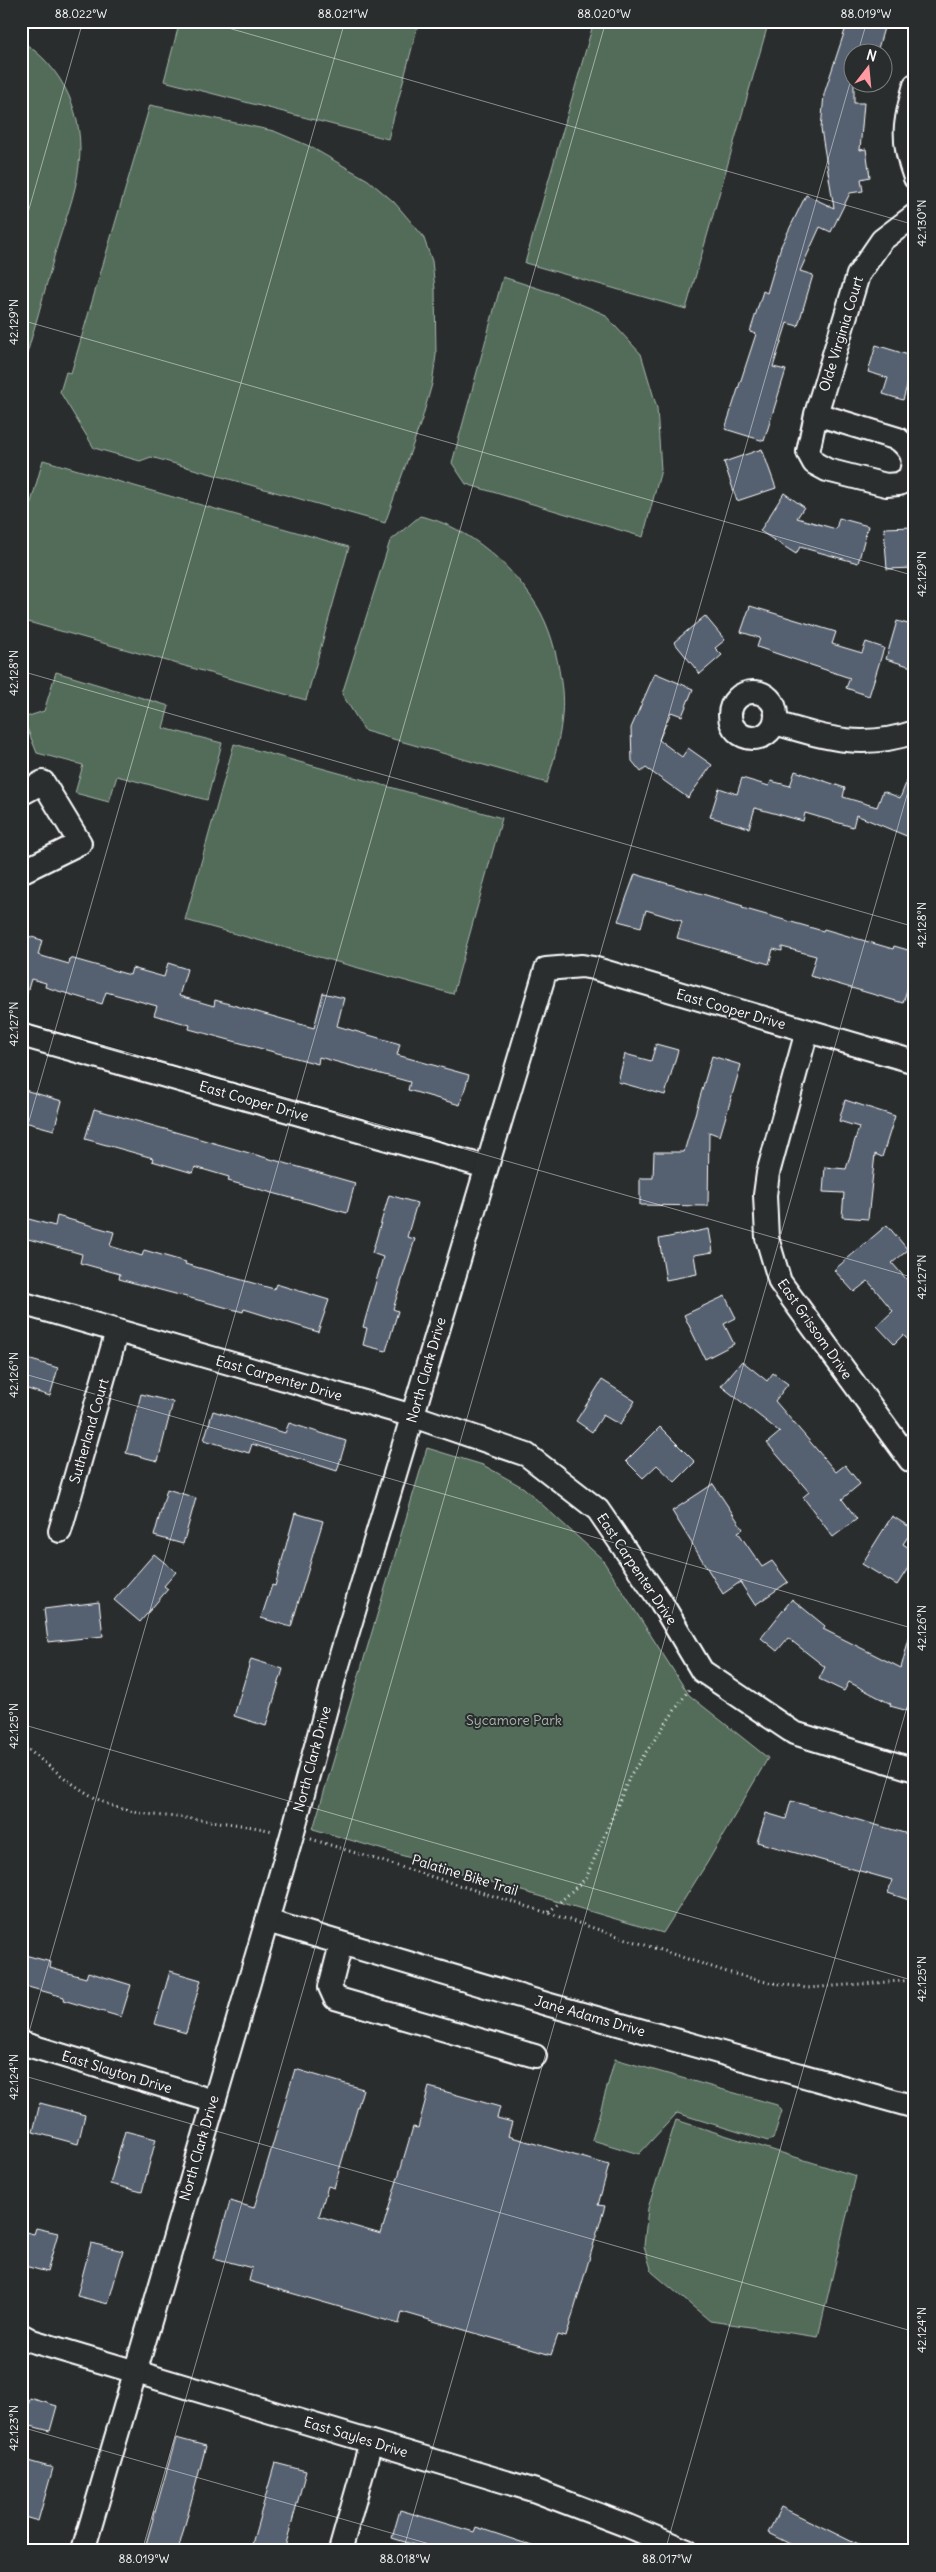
<svg xmlns="http://www.w3.org/2000/svg" width="936" height="2572" viewBox="0 0 936 2572" font-family="Delius,sans-serif">
	<style>
		.green { fill: #526c5a; stroke: #a8b6ac }
		.building { fill: #546070; stroke: #fff }
		.lines { fill: none; stroke-linecap: round; stroke-linejoin: round }
		.minor-casing { stroke: #fff; stroke-width: 26 }
		.path { stroke: #fff; stroke-width: 3; stroke-dasharray: 1 4; stroke-linecap: butt }
		.minor { stroke: #2a2d2e; stroke-width: 22 }
		.ticks { fill: none; stroke: #fff; stroke-width: 1; stroke-opacity: 0.45 }
		.labels { text-anchor: middle; dominant-baseline: central; stroke-width: 4; stroke-linejoin: round; paint-order: stroke }
		.street-label { font-size: 14px; fill: #fff; stroke: #2a2d2e }
		.park-label { font-size: 14px; fill: #a8b6ac; stroke: #2a2d2e }
		.neatline { fill: none; stroke: #fff; stroke-width: 2 }
		.ticks-label { font-size: 12px; text-anchor: middle; fill: #fff }
	</style>
	<rect width="100%" height="100%" fill="#2a2d2e"/>
	<filter id="ink" filterUnits="userSpaceOnUse"><feTurbulence type="fractalNoise" baseFrequency=".02" numOctaves="2"/><feDisplacementMap in="SourceGraphic" scale="10" xChannelSelector="R" yChannelSelector="G"/><feConvolveMatrix kernelMatrix="1 2 1 2 8 2 1 2 1" color-interpolation-filters="sRGB"/></filter>
	<g filter="url(#ink)">
		<g class="green">
			<polygon points="180,21 419,21 388,139 164,81"/>
			<polygon points="594,21 769,21 686,309 525,263"/>
			<path d="M21,41C64,67 85,117 79,165C76,195 63,225 55,253C44,294 33,334 21,374Z"/>
			<polygon points="150,105 274,131 309,146 368,180 394,202 423,236 432,261 435,289 436,355 432,384 422,419 385,523 151,457 140,461 94,448 60,392 66,372 71,373"/>
			<polygon points="503,277 559,295 604,314 641,354 657,408 661,470 643,537 466,484 452,463"/>
			<polygon points="43,460 349,547 306,700 21,620 21,538"/>
			<path d="M420,516C469,526 517,569 541,613C553,636 559,664 562,690C565,721 556,753 547,783L365,731L342,694L390,541Z"/>
			<polygon points="56,672 169,706 163,728 222,743 207,800 117,776 109,802 75,793 83,765 37,753 23,718 44,711"/>
			<polygon points="234,744 502,818 453,994 185,920"/>
			<polygon points="427,1448 483,1465 524,1488 602,1559 689,1695 768,1758 707,1863 663,1933 313,1829"/>
			<polygon points="615,2059 777,2105 782,2111 773,2139 768,2141 677,2113 639,2154 592,2140"/>
			<polygon points="676,2120 856,2176 818,2337 710,2321 652,2272 644,2246 648,2208"/>
		</g>
		<g class="building">
			<polygon points="848,21 886,21 877,52 854,52 854,103 864,103 860,150 866,149 870,177 861,179 863,191 850,193 831,232 820,227 800,271 813,275 798,326 787,323 773,367 786,370 764,441 725,429 756,334 750,332 763,291 767,293 781,246 806,195 834,208 821,129 824,94"/>
			<polygon points="876,345 915,357 903,400 883,394 888,378 868,372"/>
			<polygon points="762,449 776,488 737,501 724,462"/>
			<polygon points="784,493 804,507 797,518 836,529 839,518 868,526 858,563 800,547 796,554 760,531"/>
			<polygon points="914,527 915,568 887,569 884,528"/>
			<polygon points="750,606 836,632 832,644 862,653 866,642 884,648 869,696 846,688 850,678 757,647 760,638 741,632"/>
			<polygon points="705,616 725,640 715,648 722,655 700,674 674,642"/>
			<polygon points="897,621 915,626 915,668 886,659"/>
			<polygon points="655,673 693,689 682,716 671,712 659,740 682,757 688,748 712,765 688,798 646,768 641,772 632,761 631,728"/>
			<polygon points="914,764 915,823 909,837 856,815 853,827 805,813 803,821 755,808 749,828 710,817 719,788 737,794 742,778 769,786 771,781 790,786 795,771 845,788 843,797 877,807 883,791 900,798"/>
			<polygon points="635,874 743,906 742,908 823,931 824,929 893,949 894,946 915,952 915,981 910,980 903,1003 810,976 816,956 782,947 782,951 773,949 769,964 677,938 682,921 646,910 641,927 618,921"/>
			<polygon points="21,934 42,940 38,955 69,964 70,958 130,975 132,968 164,977 168,963 187,969 179,996 214,1006 215,1000 314,1028 323,993 344,998 337,1026 400,1044 397,1055 469,1075 460,1105 408,1090 410,1082 319,1057 318,1064 189,1029 190,1025 154,1015 157,1006 106,992 102,1004 45,987 46,983 31,979 26,996 21,995"/>
			<polygon points="656,1044 678,1050 665,1095 618,1082 625,1054 651,1061"/>
			<polygon points="712,1056 741,1065 720,1136 709,1132 708,1206 640,1205 640,1178 653,1178 654,1152 684,1152"/>
			<polygon points="21,1089 62,1101 54,1130 21,1121"/>
			<polygon points="845,1100 895,1116 882,1157 875,1154 868,1219 842,1217 844,1193 823,1192 825,1167 846,1169 859,1127 839,1121"/>
			<polygon points="94,1109 355,1183 347,1213 228,1181 229,1177 195,1167 193,1173 152,1161 153,1158 85,1139"/>
			<polygon points="389,1195 417,1203 407,1237 415,1239 393,1309 398,1311 386,1351 363,1345 367,1328 363,1327 383,1257 372,1253"/>
			<polygon points="57,1216 114,1232 110,1246 142,1256 144,1250 186,1262 185,1264 274,1289 276,1284 329,1300 318,1332 244,1309 243,1312 119,1279 120,1274 80,1263 82,1254 21,1237 21,1217 55,1226"/>
			<polygon points="887,1225 908,1250 892,1263 915,1289 915,1346 903,1335 894,1344 877,1326 893,1311 868,1281 854,1292 834,1270"/>
			<polygon points="709,1229 713,1252 694,1255 697,1274 666,1280 659,1239"/>
			<polygon points="725,1296 736,1318 724,1324 734,1344 705,1359 684,1315"/>
			<polygon points="21,1357 58,1368 50,1396 21,1387"/>
			<polygon points="742,1361 767,1381 773,1373 788,1384 775,1401 836,1472 845,1465 860,1484 842,1499 857,1519 833,1537 803,1497 809,1492 767,1443 780,1432 721,1386"/>
			<polygon points="602,1380 635,1401 620,1425 603,1415 592,1432 576,1421"/>
			<polygon points="141,1394 173,1402 158,1461 126,1453"/>
			<polygon points="213,1411 285,1433 289,1423 346,1441 337,1471 252,1444 249,1453 204,1440"/>
			<polygon points="660,1427 695,1462 675,1482 657,1465 643,1478 626,1461"/>
			<polygon points="713,1484 743,1529 738,1532 762,1567 772,1561 788,1582 755,1605 740,1582 723,1594 672,1511"/>
			<polygon points="167,1489 196,1498 183,1544 154,1536"/>
			<polygon points="295,1513 323,1521 291,1627 261,1618 272,1585 275,1586"/>
			<polygon points="892,1516 913,1529 903,1544 915,1552 915,1557 897,1585 862,1564"/>
			<polygon points="154,1554 176,1572 164,1586 168,1589 140,1622 114,1600"/>
			<polygon points="792,1599 825,1626 823,1629 901,1668 910,1635 915,1636 915,1703 912,1712 890,1706 891,1704 849,1682 844,1691 819,1679 825,1667 788,1638 777,1651 761,1638"/>
			<polygon points="99,1602 103,1636 48,1642 44,1609"/>
			<polygon points="251,1659 283,1669 266,1726 234,1716"/>
			<polygon points="791,1801 915,1836 915,1880 909,1900 888,1893 892,1880 757,1842 766,1813 786,1819"/>
			<polygon points="21,1954 51,1962 50,1968 86,1978 88,1972 131,1985 121,2017 63,2000 64,1997 21,1985"/>
			<polygon points="170,1971 201,1980 186,2033 155,2024"/>
			<polygon points="295,2069 363,2089 334,2188 328,2186 319,2216 381,2234 413,2127 418,2128 429,2087 500,2107 497,2118 512,2122 508,2136 609,2165 598,2205 605,2206 566,2337 558,2335 551,2355 402,2312 399,2324 249,2281 252,2268 214,2258 230,2201 254,2208"/>
			<polygon points="40,2103 85,2115 78,2144 33,2132"/>
			<polygon points="125,2131 156,2139 142,2192 110,2184"/>
			<polygon points="36,2228 58,2233 47,2272 21,2265 21,2231 34,2234"/>
			<polygon points="91,2243 123,2251 108,2304 77,2296"/>
			<polygon points="30,2398 57,2406 50,2431 23,2424"/>
			<polygon points="176,2438 206,2446 178,2551 144,2551"/>
			<polygon points="21,2459 53,2468 38,2521 21,2516"/>
			<polygon points="275,2463 306,2471 284,2551 250,2551"/>
			<polygon points="781,2507 871,2551 804,2551 768,2533"/>
			<polygon points="400,2510 474,2532 476,2527 539,2548 538,2551 434,2551 392,2538"/>
		</g>
		<g class="lines">
			<defs>
				<g id="minor">
					<path d="M915,85C904,123 901,140 915,178"/>
					<path d="M816,414L898,439C913,451 916,460 909,478L899,484L886,485L827,470L814,463L808,452L816,414L858,275L882,240L915,215"/>
					<circle cx="753" cy="715" r="23"/>
					<path d="M775,723C826,738 862,750 915,732"/>
					<polyline points="21,794 43,782 80,843 21,872"/>
					<polyline points="807,1031 768,1173 765,1195 767,1238 780,1282 910,1460 915,1463"/>
					<polyline points="21,1035 486,1167"/>
					<polyline points="21,1303 413,1416 527,1455 598,1510 661,1602 702,1671 794,1733 915,1770"/>
					<polyline points="60,1531 117,1331"/>
					<polyline points="267,1921 550,2005 915,2107"/>
					<polyline points="341,1944 330,1987 335,1998 535,2056"/>
					<polyline points="21,2043 213,2101"/>
					<polyline points="21,2335 32,2341 536,2491 628,2526 687,2551"/>
					<polyline points="83,2551 292,1835 335,1675 546,969 582,966 593,968 915,1062"/>
					<polyline points="340,2551 371,2442"/>
				</g>
			</defs>
			<use href="#minor" class="minor-casing"/>
			<g class="path">
				<path d="M21,1744C47,1764 73,1787 103,1802C126,1813 152,1815 178,1817C210,1821 241,1824 273,1831"/>
				<polyline points="311,1839 548,1913 727,1972 766,1982 807,1988 915,1980"/>
				<polyline points="549,1912 586,1878 631,1774 690,1688"/>
			</g>
			<use href="#minor" class="minor"/>
		</g>
	</g>
	<path class="ticks" d="M204,21L915,225M858,52L867,21M21,237L83,21M21,320L915,576M21,671L915,927M21,1022L915,1278M21,1149L345,21M21,1373L915,1629M21,1724L915,1981M21,2060L606,21M21,2075L915,2332M21,2427L454,2551M142,2551L854,69M403,2551L915,767M665,2551L915,1679"/>
	<g class="labels">
		<g class="street-label">
			<text transform="translate(841 334) rotate(-73)">Olde Virginia Court</text>
			<text transform="translate(731 1009) rotate(16)">East Cooper Drive</text>
			<text transform="translate(254 1101) rotate(16)">East Cooper Drive</text>
			<text transform="translate(815 1329) rotate(55)">East Grissom Drive</text>
			<text transform="translate(426 1370) rotate(-74)">North Clark Drive</text>
			<text transform="translate(279 1378) rotate(16)">East Carpenter Drive</text>
			<text transform="translate(89 1431) rotate(-74)">Sutherland Court</text>
			<text transform="translate(637 1569) rotate(56)">East Carpenter Drive</text>
			<text transform="translate(312 1759) rotate(-75)">North Clark Drive</text>
			<text transform="translate(465 1875) rotate(17)">Palatine Bike Trail</text>
			<text transform="translate(590 2016) rotate(16)">Jane Adams Drive</text>
			<text transform="translate(117 2072) rotate(17)">East Slayton Drive</text>
			<text transform="translate(199 2148) rotate(-74)">North Clark Drive</text>
			<text transform="translate(356 2437) rotate(17)">East Sayles Drive</text>
		</g>
		<g class="park-label">
			<text x="514" y="1720">Sycamore Park</text>
		</g>
	</g>
	<rect width="936" height="2572" fill="none" stroke="#2a2d2e" stroke-width="55"/>
	<g transform="translate(868 68) rotate(16)"><circle r="24" fill="#2a2d2e" stroke="#7f8182"/>
	<path d="M0-4L9 19L0 12L-9 19Z" fill="#ff9aa2"/>
	<text y="-8" font-size="14" font-weight="bold" text-anchor="middle" fill="#ffffff">N</text>
	</g>
	<rect x="28" y="28" width="880" height="2516" class="neatline"/>
	<g class="ticks-label">
		<text x="81" y="18">88.022°W</text>
		<text x="343" y="18">88.021°W</text>
		<text x="604" y="18">88.020°W</text>
		<text x="866" y="18">88.019°W</text>
		<text transform="translate(922 223) rotate(-90)" y="4">42.130°N</text>
		<text transform="translate(14 322) rotate(-90)" y="4">42.129°N</text>
		<text transform="translate(922 574) rotate(-90)" y="4">42.129°N</text>
		<text transform="translate(14 673) rotate(-90)" y="4">42.128°N</text>
		<text transform="translate(922 925) rotate(-90)" y="4">42.128°N</text>
		<text transform="translate(14 1024) rotate(-90)" y="4">42.127°N</text>
		<text transform="translate(922 1277) rotate(-90)" y="4">42.127°N</text>
		<text transform="translate(14 1375) rotate(-90)" y="4">42.126°N</text>
		<text transform="translate(922 1628) rotate(-90)" y="4">42.126°N</text>
		<text transform="translate(14 1726) rotate(-90)" y="4">42.125°N</text>
		<text transform="translate(922 1979) rotate(-90)" y="4">42.125°N</text>
		<text transform="translate(14 2077) rotate(-90)" y="4">42.124°N</text>
		<text transform="translate(922 2330) rotate(-90)" y="4">42.124°N</text>
		<text transform="translate(14 2428) rotate(-90)" y="4">42.123°N</text>
		<text x="144" y="2563">88.019°W</text>
		<text x="405" y="2563">88.018°W</text>
		<text x="667" y="2563">88.017°W</text>
	</g>
</svg>
